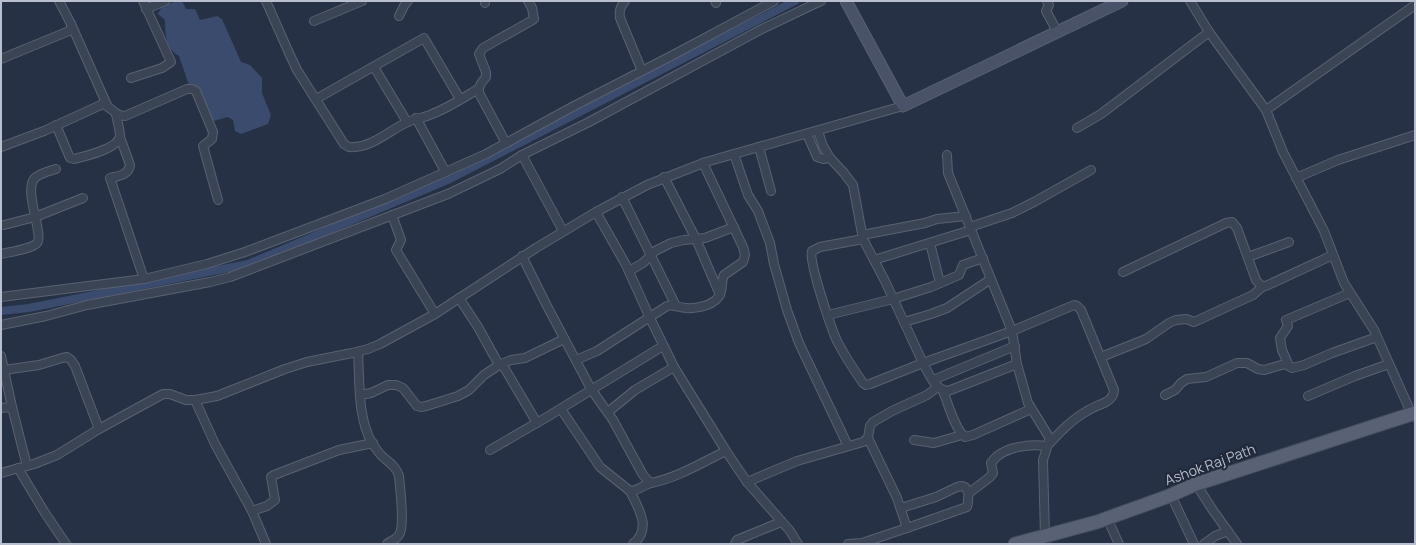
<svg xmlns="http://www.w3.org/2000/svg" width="1416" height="545" viewBox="0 0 1416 545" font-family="Manrope,sans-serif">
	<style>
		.water { fill: #3a4b6d }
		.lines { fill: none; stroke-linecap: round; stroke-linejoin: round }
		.canal { stroke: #3a4b6d; stroke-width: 8 }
		.street-casing { stroke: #5a6172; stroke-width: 10 }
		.secondary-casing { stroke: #5a6172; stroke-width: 13 }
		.primary-casing { stroke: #454c5e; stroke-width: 15 }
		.street { stroke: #3b4455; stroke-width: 8 }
		.secondary { stroke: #495268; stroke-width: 11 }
		.primary { stroke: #596275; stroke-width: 13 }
		.labels { text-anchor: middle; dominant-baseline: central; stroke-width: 4; stroke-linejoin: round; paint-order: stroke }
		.street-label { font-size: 14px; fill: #b9bfce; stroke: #20283a }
	</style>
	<rect width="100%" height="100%" fill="#263145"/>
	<path class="water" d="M177,1H182L186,9H195L200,20L217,16L222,19L241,62L250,65L262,78V93L271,115L268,124L241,134L235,131L233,120L228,117L214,121L202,106L197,86L189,85L179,56C166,49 165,34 165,20L158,14L162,6Z"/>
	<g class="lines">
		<polyline class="canal" points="1,311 29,308 248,264 450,179 795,1"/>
		<defs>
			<g id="street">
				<path d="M266,1L289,53L297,70L344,144L349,147C371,149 389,130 408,122C416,118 424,118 432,114C448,108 463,98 478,89"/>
				<polyline points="485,1 485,3"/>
				<path d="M625,1C620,7 619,11 620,18L642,71"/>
				<polyline points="715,1 716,3"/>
				<polyline points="1047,1 1049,5 1046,11 1058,33"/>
				<polyline points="1190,1 1209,32 1266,110 1283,152 1324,231 1344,283 1374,330 1413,417"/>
				<polyline points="146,9 165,1"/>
				<polyline points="399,16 404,6 408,1"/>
				<polyline points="314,21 362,1"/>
				<polyline points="71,24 107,105"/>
				<polyline points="1,59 69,31 71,29 71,24 59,1"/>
				<polyline points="374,67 407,122"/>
				<polyline points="131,78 162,68 171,62 143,1"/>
				<polyline points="316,99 424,38 460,99"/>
				<polyline points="1266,110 1415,5"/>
				<polyline points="416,118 445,171"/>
				<path d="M56,125L70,158L74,159C85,156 118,149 120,136C120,129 117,121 116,114"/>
				<polyline points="1077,128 1101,114 1209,32"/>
				<path d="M818,131L823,146L830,158L844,173L853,185L863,239L885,281L923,363L1012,331L1074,305L1077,306L1081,310L1114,390C1114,395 1111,399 1106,402C1100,405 1093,407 1087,411C1071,420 1059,433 1047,446C1030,444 1002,446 991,463L993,473L990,477L969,493C967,499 969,502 967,507L907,528L897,498L868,438"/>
				<polyline points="807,134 817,157 823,159 830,158"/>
				<path d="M120,137L130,165C129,175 118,176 110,178L144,279"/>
				<path d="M506,143L479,93C478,86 482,82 486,77V72L479,54L483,48L531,21L534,19L532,8L528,1"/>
				<path d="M1,147L44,131L103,104C111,107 115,116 125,116L187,89H192L196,91L213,132L212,139L203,146L218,200"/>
				<polyline points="759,147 771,191"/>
				<polyline points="734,154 748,195 758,211 770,243 774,264 787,310 799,343 848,446"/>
				<polyline points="522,155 563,231"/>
				<polyline points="947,155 948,173 1012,331 1017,364 1028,403 1049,437 1049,441 1043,460 1045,536 1046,544"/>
				<polyline points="664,177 696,239 720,295"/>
				<polyline points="1296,178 1338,160 1415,135"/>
				<polyline points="622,197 676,306"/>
				<polyline points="596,212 626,265 650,318 674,367 726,451 747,482 790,531 798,544"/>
				<polyline points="392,215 401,240 396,250 435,314"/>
				<polyline points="4,225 35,217 83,198"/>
				<polyline points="970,227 1012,213 1034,202 1091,170"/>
				<polyline points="862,235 925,223 937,219 966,216"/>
				<path d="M863,239L820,247L812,251C808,261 832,331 838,343C845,356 854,370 863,383L866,385L870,384L923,363C929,374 935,390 948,391L1017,364"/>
				<polyline points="930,243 940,283"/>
				<path d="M1,254C9,252 32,249 37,243C44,235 24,192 34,179C39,173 49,171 56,169"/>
				<polyline points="522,256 546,304 591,389 613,420 643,475 650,483"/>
				<polyline points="1248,257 1289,242"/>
				<polyline points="874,260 971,230"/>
				<polyline points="629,271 643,263 655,251 671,243 684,240 705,238 734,227"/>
				<polyline points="1123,272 1226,223 1232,222 1237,228 1256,280 1262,287 1268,285 1333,255"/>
				<polyline points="1,297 144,279 207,264 245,252 385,199 486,154 574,106 675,54 774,1"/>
				<polyline points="459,298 478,327 499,365"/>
				<polyline points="828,315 893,299 931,287 959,275 963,265 983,258"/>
				<polyline points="904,322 931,314 947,308 991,279"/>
				<polyline points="1,325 46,316 87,305 210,282 230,277 448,194 500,169 522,155 589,122 762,29 821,1"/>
				<path d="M358,352C360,382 357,416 372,443C375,447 378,452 381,455C389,463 396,466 399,476C400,487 405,527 399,535C396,540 390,541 387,544"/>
				<polyline points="1,356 12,407 27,466"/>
				<polyline points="1101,357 1146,339 1169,323 1176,320 1186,319 1194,322 1253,295 1262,287"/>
				<path d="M576,360L597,351L667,306C675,304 679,308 686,308C697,309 716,305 720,294C723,288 721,281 724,275L743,262L745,255L743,247L703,163"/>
				<polyline points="502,364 537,423"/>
				<polyline points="1289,366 1282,350 1280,338 1288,326 1286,320 1350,293"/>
				<polyline points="4,370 39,365 62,358 67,357 71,360 75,366 99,429"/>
				<polyline points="933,380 1015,346"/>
				<path d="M943,391C948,403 955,430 965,437L973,435L1031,409"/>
				<polyline points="360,395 371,393 388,385 396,385 403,388 417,406 421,407 426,406 458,396 469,390 484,375 499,365 511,360 525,358 564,339"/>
				<polyline points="1165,395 1175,390 1181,383 1187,379 1206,377 1237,363 1247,363 1258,369 1264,370 1285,364 1292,368 1304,365 1332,353 1377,337"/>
				<polyline points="1308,396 1355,376 1389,364"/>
				<polyline points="195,400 215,444 252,511 266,544"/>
				<polyline points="1,408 12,407"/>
				<path d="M561,409L600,467L630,491C638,491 643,485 651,483C677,478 701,463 726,451"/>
				<polyline points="608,412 635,390 674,367"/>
				<polyline points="914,440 934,443 962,435"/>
				<polyline points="490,450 547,417 663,346"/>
				<polyline points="18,468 45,513 66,544"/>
				<polyline points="1,473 34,464 57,455 99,429 163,394 170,394 186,400 195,400 217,396 285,369 307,362 352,353 368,349 380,344 435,314 536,248 596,212 647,185 706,162 903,106"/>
				<polyline points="747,482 797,461 863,442 868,438 870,426 873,422 892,411 927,395 938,387"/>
				<polyline points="1196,484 1212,509 1237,544"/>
				<path d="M630,491C639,509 652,529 633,544"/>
				<polyline points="1171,495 1194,544"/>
				<polyline points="901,508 936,497 957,487 962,486 965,487 969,493"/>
				<polyline points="252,511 267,506 275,500 271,477 274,475 339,450 373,443"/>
				<polyline points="1107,518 1119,544"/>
				<polyline points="735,544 737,540 781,522"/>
				<polyline points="848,544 862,543 907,528"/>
				<polyline points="1204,544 1215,536 1228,531"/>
			</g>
			<polyline id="secondary" points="846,1 903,106 1122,1"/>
			<polyline id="primary" points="1015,544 1097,522 1169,496 1196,484 1415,413"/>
		</defs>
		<use href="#street" class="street-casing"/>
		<use href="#secondary" class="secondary-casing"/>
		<use href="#primary" class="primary-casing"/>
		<use href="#street" class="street"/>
		<use href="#secondary" class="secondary"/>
		<use href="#primary" class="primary"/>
	</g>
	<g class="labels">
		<g class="street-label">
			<text transform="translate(1210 464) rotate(-20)">Ashok Raj Path</text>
		</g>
	</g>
	<rect width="1416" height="545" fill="none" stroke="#b9bfce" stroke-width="4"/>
</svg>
